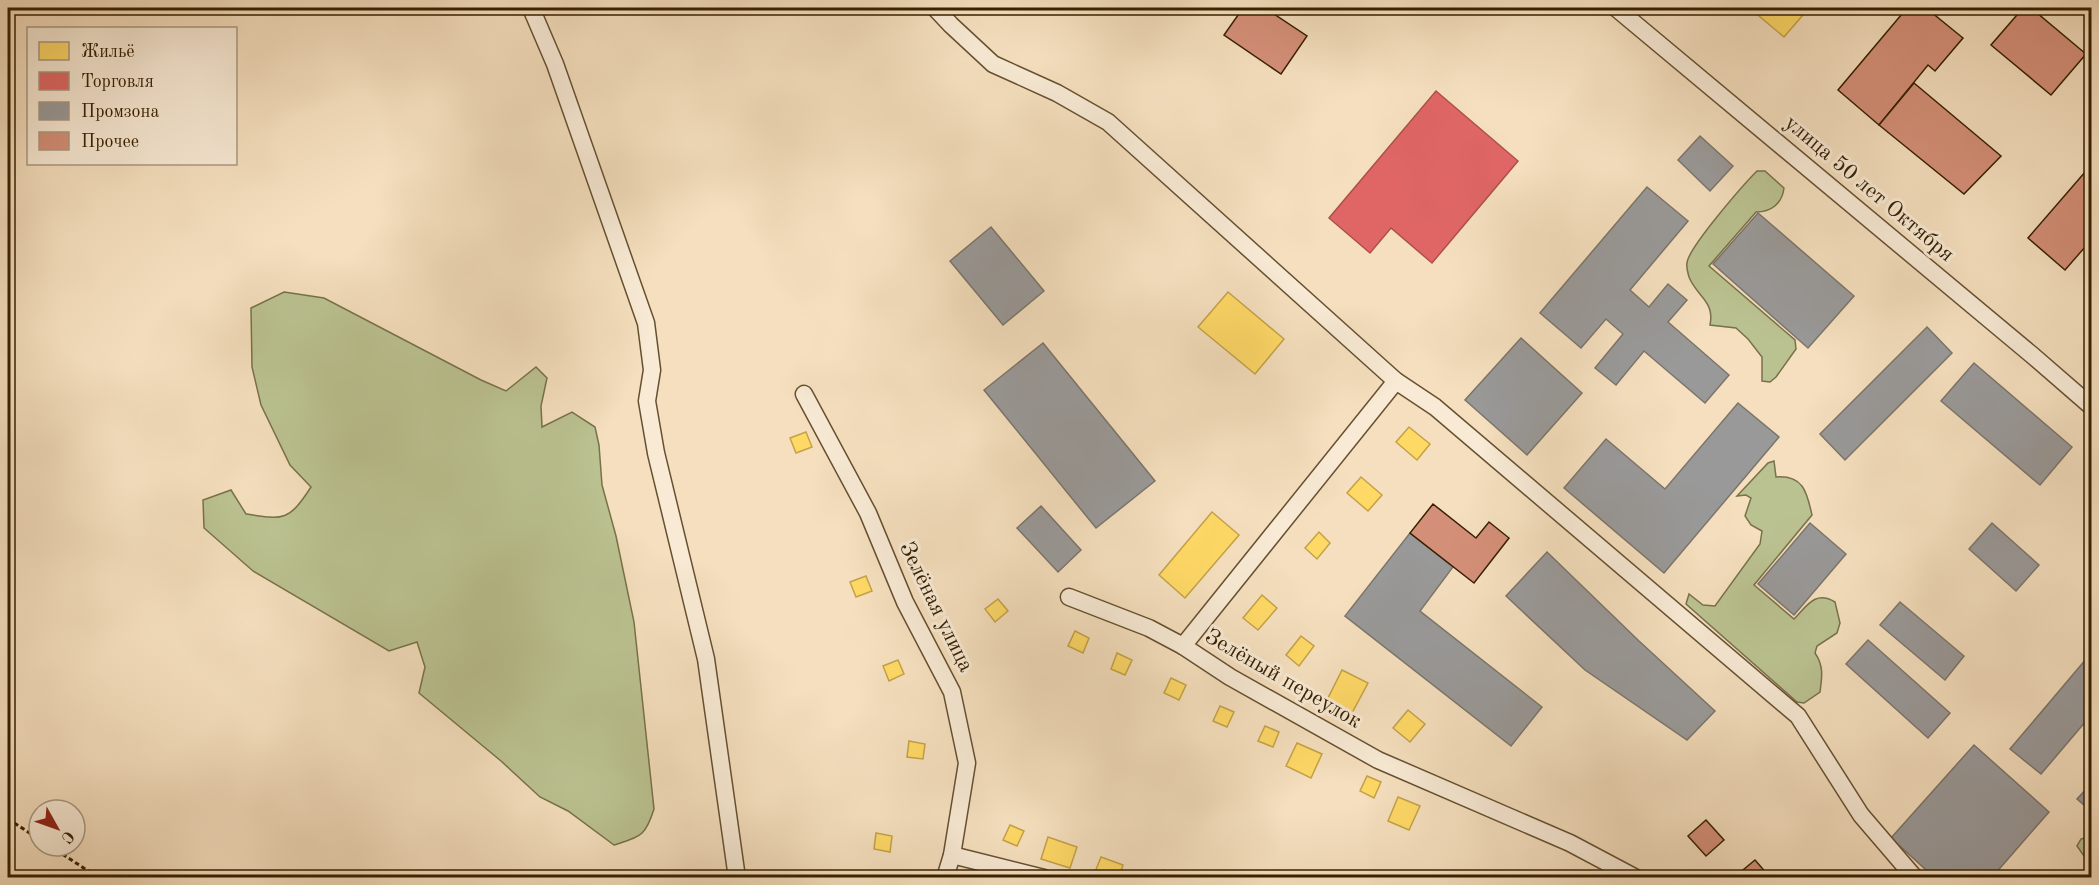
<svg xmlns="http://www.w3.org/2000/svg" width="2099" height="885" viewBox="0 0 2099 885" font-family="'Old Standard TT',serif">
	<style>
		.green { fill: #bbc291; stroke: #787149; stroke-width: 1.5 }
		.homes { fill: #ffd966; stroke: #c3a248; stroke-width: 1.5 }
		.shops { fill: #e06666; stroke: #ad5148; stroke-width: 1.5 }
		.industry { fill: #999; stroke: #7b756b; stroke-width: 1.5 }
		.building { fill: #d48f78; stroke: #362001; stroke-width: 1.5 }
		.lines { fill: none; stroke-linecap: round; stroke-linejoin: round }
		.minor-casing { stroke: #665030; stroke-width: 19 }
		.path { stroke: #362001; stroke-width: 3; stroke-dasharray: 4.5 3; stroke-linecap: butt }
		.minor { stroke: #f8ead5; stroke-width: 16 }
		.labels { text-anchor: middle; dominant-baseline: central; stroke-width: 6; stroke-linejoin: round; paint-order: stroke }
		.street-label { font-size: 22px; fill: #362001; stroke: #f8ead5 }
	</style>
	<rect width="100%" height="100%" fill="#f5dfbe"/>
	<filter id="stains"><feTurbulence type="fractalNoise" baseFrequency=".00333" numOctaves="4"/><feColorMatrix values="0 0 0 0 .2 0 0 0 0 .09 0 0 0 0 .02 0 0 0 .5 -.17"/></filter>
	<radialGradient id="worn" r=".72"><stop offset=".6" stop-color="#630" stop-opacity="0"/><stop offset="1" stop-color="#630" stop-opacity=".3"/></radialGradient>
	<g class="green">
		<path d="M1757,171H1765L1784,188C1782,204 1771,212 1756,212L1709,266L1795,340L1796,349L1776,377L1770,382L1762,381V357L1748,339L1736,328L1710,325C1715,301 1697,297 1689,277C1688,273 1686,267 1687,263C1688,248 1744,184 1757,171Z"/>
		<path d="M284,292L324,298L481,380L506,391L536,367L547,378L541,406L542,427L572,412L595,427L599,445L602,485L616,536L634,622L654,809C645,837 641,836 614,845L568,811L540,797L501,761L419,693L425,667L417,642L389,651L253,571L204,528L203,500L231,490L246,514C284,520 289,521 311,487L290,465L261,405L252,367L251,308Z"/>
		<path d="M1774,461L1776,477C1804,475 1807,493 1812,515L1754,585L1794,619C1807,606 1815,590 1835,602L1840,623L1837,633L1817,646L1815,653C1824,666 1822,677 1820,692L1804,703L1797,702L1686,604L1689,594L1703,605L1715,606L1760,544L1762,531L1751,525L1745,516L1751,498L1746,495L1737,496L1768,463Z"/>
		<polygon points="2087,837 2091,841 2091,866 2077,846 2081,839"/>
	</g>
	<g class="homes">
		<polygon points="1756,8 1809,8 1784,37 1753,11"/>
		<polygon points="1228,292 1284,339 1255,374 1198,327"/>
		<polygon points="1409,427 1430,444 1417,460 1396,442"/>
		<polygon points="806,432 812,447 796,453 790,438"/>
		<polygon points="1361,477 1382,495 1368,511 1347,493"/>
		<polygon points="1212,512 1239,535 1185,598 1159,575"/>
		<polygon points="1319,532 1330,543 1317,559 1305,548"/>
		<polygon points="866,576 872,591 856,597 850,582"/>
		<polygon points="1262,595 1277,608 1258,630 1243,618"/>
		<polygon points="998,599 1008,611 995,622 985,609"/>
		<polygon points="1075,631 1089,638 1083,653 1068,646"/>
		<polygon points="1301,636 1314,646 1299,666 1286,655"/>
		<polygon points="1117,653 1132,660 1125,675 1111,669"/>
		<polygon points="898,660 904,674 889,681 883,666"/>
		<polygon points="1342,670 1368,683 1352,713 1327,700"/>
		<polygon points="1171,678 1186,685 1179,700 1164,693"/>
		<polygon points="1220,706 1234,712 1227,727 1213,721"/>
		<polygon points="1408,710 1425,724 1410,742 1393,728"/>
		<polygon points="1265,726 1279,732 1273,747 1258,741"/>
		<polygon points="909,741 925,744 923,759 907,757"/>
		<polygon points="1297,743 1322,754 1311,778 1286,766"/>
		<polygon points="1367,776 1381,782 1374,798 1360,791"/>
		<polygon points="1398,797 1420,806 1409,830 1388,821"/>
		<polygon points="1010,825 1024,831 1017,846 1003,840"/>
		<polygon points="876,833 892,836 890,852 874,849"/>
		<polygon points="1048,837 1077,847 1070,868 1041,859"/>
		<polygon points="1101,857 1123,865 1119,878 1110,878 1095,872"/>
		<polygon points="1163,870 1182,878 1160,878"/>
	</g>
	<polygon class="shops" points="1436,91 1518,161 1432,263 1391,228 1370,253 1329,218"/>
	<g class="industry">
		<polygon points="1700,136 1733,166 1710,191 1678,160"/>
		<polygon points="1647,187 1688,221 1630,290 1649,307 1668,284 1687,300 1668,322 1729,375 1705,403 1644,351 1616,385 1595,368 1623,334 1606,319 1581,348 1540,313"/>
		<polygon points="1758,213 1854,296 1808,348 1713,264"/>
		<polygon points="991,227 1044,291 1003,325 950,261"/>
		<polygon points="1927,327 1952,353 1845,460 1820,434"/>
		<polygon points="1521,338 1582,393 1527,455 1465,400"/>
		<polygon points="1043,343 1155,481 1096,528 984,390"/>
		<polygon points="1974,363 2072,447 2040,485 1941,401"/>
		<polygon points="1738,403 1779,437 1664,573 1564,488 1606,439 1665,489"/>
		<polygon points="1041,506 1081,550 1058,572 1017,528"/>
		<polygon points="1810,523 1846,554 1794,615 1758,584"/>
		<polygon points="1992,523 2039,565 2016,591 1969,549"/>
		<polygon points="1410,533 1453,567 1420,611 1542,707 1511,746 1345,616"/>
		<polygon points="1547,552 1639,641 1715,711 1687,740 1585,670 1506,596"/>
		<polygon points="1900,602 1964,656 1945,680 1880,625"/>
		<polygon points="1868,640 1950,713 1928,738 1846,664"/>
		<polygon points="2092,652 2092,714 2041,774 2010,749"/>
		<polygon points="1974,745 2049,812 1994,875 1997,878 1935,878 1891,838"/>
		<polygon points="2092,783 2092,812 2077,799"/>
	</g>
	<g class="building">
		<polygon points="1243,8 1265,8 1307,36 1281,74 1224,35"/>
		<polygon points="1907,8 1926,8 1963,38 1935,71 1928,65 1879,125 1838,90"/>
		<polygon points="2023,8 2031,8 2086,54 2051,95 1991,45"/>
		<polygon points="1914,83 2001,156 1964,194 1879,125"/>
		<polygon points="2092,164 2092,239 2065,270 2028,238"/>
		<polygon points="1433,504 1476,538 1489,522 1509,538 1474,583 1410,533"/>
		<polygon points="1706,820 1724,840 1706,856 1688,836"/>
		<polygon points="1755,860 1769,876 1739,878 1737,875"/>
	</g>
	<g class="lines">
		<defs>
			<g id="minor">
				<polyline points="531,8 555,64 646,323 652,370 647,401 656,453 706,659 737,878"/>
				<polyline points="935,8 951,25 993,64 1057,93 1108,122 1396,381 1435,407 1798,716 1861,815 1915,878"/>
				<polyline points="1616,8 2032,355 2092,407"/>
				<polyline points="1396,381 1183,646 1230,677 1378,760 1570,843 1636,878"/>
				<polyline points="804,394 868,513 905,602 952,692 967,763 952,855 945,878"/>
				<polyline points="1069,597 1149,628 1183,646"/>
				<polyline points="952,855 1044,878"/>
			</g>
		</defs>
		<use href="#minor" class="minor-casing"/>
		<g class="path">
			<polyline points="8,819 39,839"/>
			<polyline points="50,846 99,878"/>
		</g>
		<use href="#minor" class="minor"/>
	</g>
	<g class="labels">
		<g class="street-label">
			<text transform="translate(1869 189) rotate(40)">улица 50 лет Октября</text>
			<text transform="translate(936 607) rotate(64)">Зелёная улица</text>
			<text transform="translate(1283 679) rotate(30)">Зелёный переулок</text>
		</g>
	</g>
	<rect width="2099" height="885" fill="none" stroke="#f5dfbe" stroke-width="30"/>
	<rect x="9" y="9" width="2081" height="867" fill="none" stroke="#362001" stroke-width="3"/>
	<rect x="15" y="15" width="2069" height="855" fill="none" stroke="#362001" stroke-width="1.5"/>
	<rect x="27" y="27" width="210" height="138" fill="#f8ead5" stroke="#aa9980" stroke-width="1.5"/>
	<rect x="39" y="42" width="30" height="18" fill="#ffd966" stroke="#aa9980" stroke-width="1.5"/>
	<text x="81" y="57" font-size="18" fill="#362001">Жильё</text>
	<rect x="39" y="72" width="30" height="18" fill="#e06666" stroke="#aa9980" stroke-width="1.5"/>
	<text x="81" y="87" font-size="18" fill="#362001">Торговля</text>
	<rect x="39" y="102" width="30" height="18" fill="#999999" stroke="#aa9980" stroke-width="1.5"/>
	<text x="81" y="117" font-size="18" fill="#362001">Промзона</text>
	<rect x="39" y="132" width="30" height="18" fill="#d48f78" stroke="#aa9980" stroke-width="1.5"/>
	<text x="81" y="147" font-size="18" fill="#362001">Прочее</text>
	<g transform="translate(57 828) rotate(130)"><circle r="28" fill="#f8ead5" stroke="#aa9980" stroke-width="1.5"/>
	<path d="M0-4.5L10 22L0 15L-10 22Z" fill="#8f2418"/>
	<text y="-9" font-size="16" font-weight="bold" text-anchor="middle" fill="#362001">С</text>
	</g>
	<rect width="100%" height="100%" filter="url(#stains)"/>
	<rect width="100%" height="100%" fill="url(#worn)"/>
</svg>
